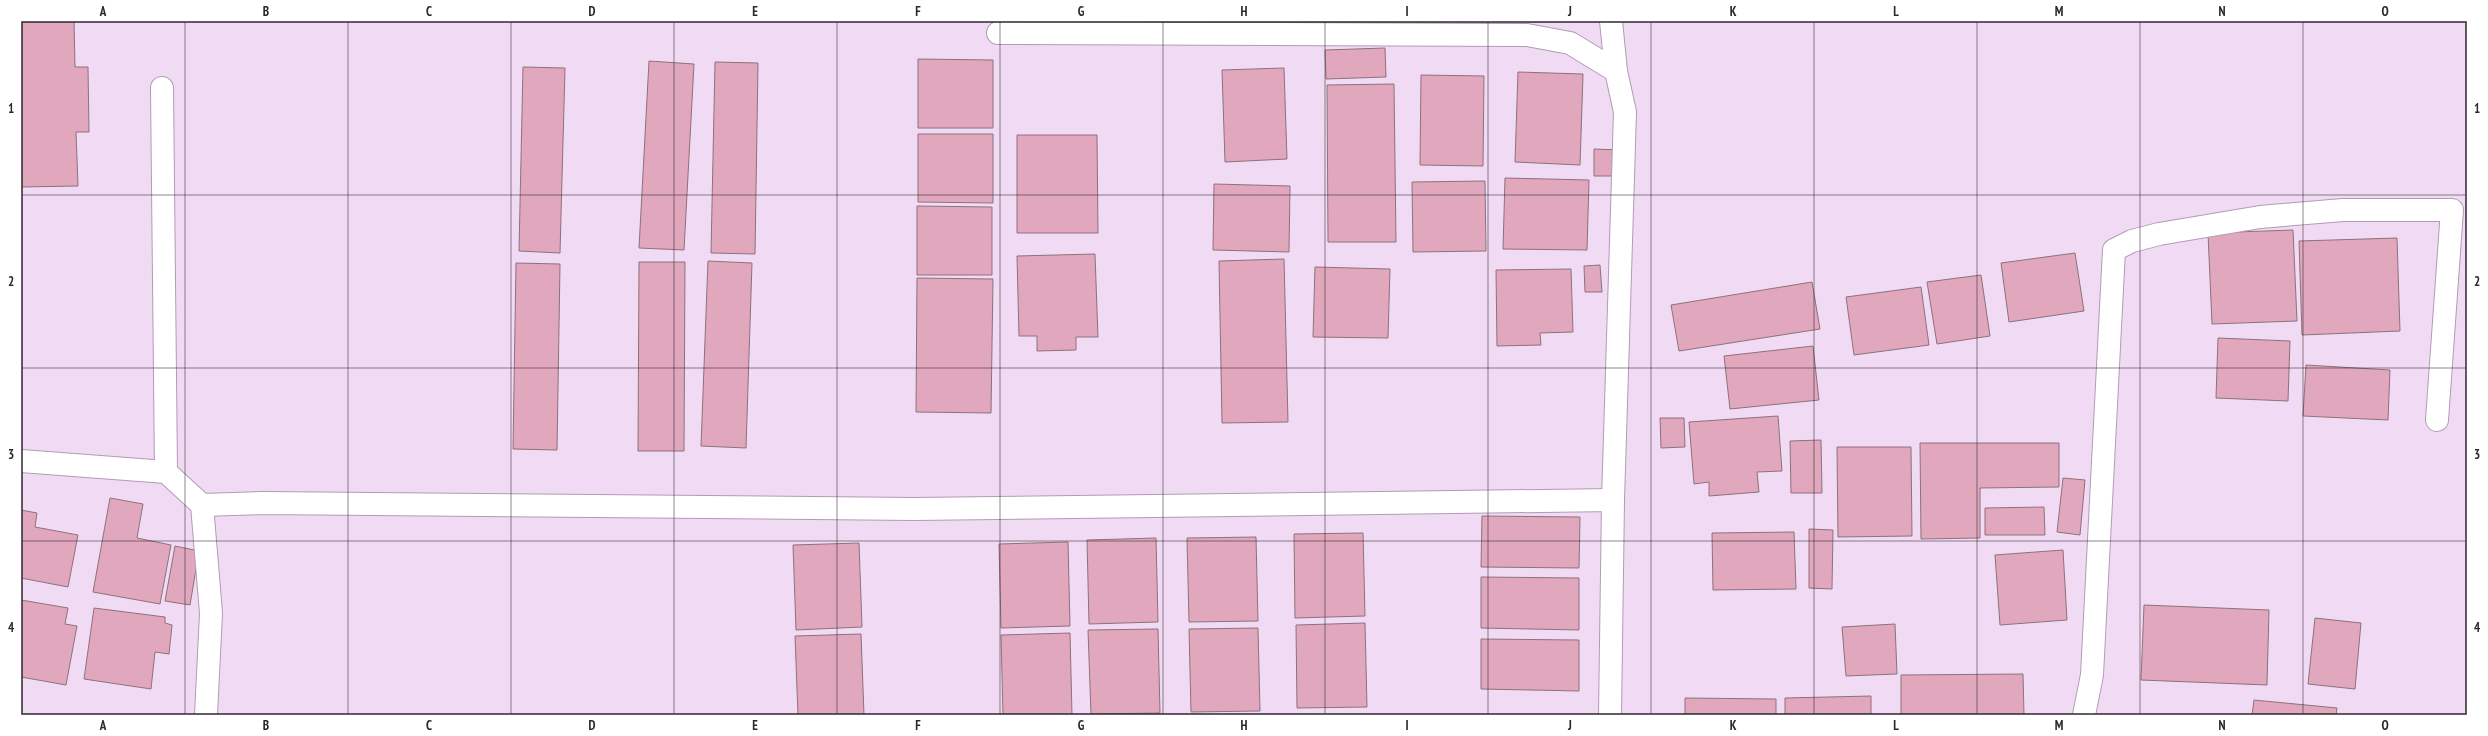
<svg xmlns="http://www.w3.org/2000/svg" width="2488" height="736" viewBox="0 0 2488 736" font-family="'PT Sans Narrow',sans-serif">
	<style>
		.building { fill: #e0a7bd; stroke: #8e717c }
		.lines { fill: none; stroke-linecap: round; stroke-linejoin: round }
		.minor-casing { stroke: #b09cb3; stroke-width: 24 }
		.minor { stroke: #fff; stroke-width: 22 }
		.grid { fill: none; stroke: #2f2730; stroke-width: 1; stroke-opacity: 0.55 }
		.neatline { fill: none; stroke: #2f2730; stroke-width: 1.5 }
		.grid-label { font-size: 13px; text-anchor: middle; font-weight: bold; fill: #2f2730 }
	</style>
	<rect width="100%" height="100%" fill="#f1dbf4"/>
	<g class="building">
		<polygon points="21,21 74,21 75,67 88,67 89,132 76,132 78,186 21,187"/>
		<polygon points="1385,48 1386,77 1326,79 1325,50"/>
		<polygon points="918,59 993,60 993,128 918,128"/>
		<polygon points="649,61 694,64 684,250 639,248"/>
		<polygon points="715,62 758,63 755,254 711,253"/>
		<polygon points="523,67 565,68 560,253 519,251"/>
		<polygon points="1284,68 1287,159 1225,162 1222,70"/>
		<polygon points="1518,72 1583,74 1580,165 1515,162"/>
		<polygon points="1421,75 1484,76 1483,166 1420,165"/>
		<polygon points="1394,84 1396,242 1328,242 1327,85"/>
		<polygon points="918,134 993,134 993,203 918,202"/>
		<polygon points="1017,135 1097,135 1098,233 1017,233"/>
		<polygon points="1594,149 1619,150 1619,176 1594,176"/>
		<polygon points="1505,178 1589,180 1587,250 1503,249"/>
		<polygon points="1485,181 1486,251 1413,252 1412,182"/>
		<polygon points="1214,184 1290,186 1289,252 1213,250"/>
		<polygon points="917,206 992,207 992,275 917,275"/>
		<polygon points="2293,230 2297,321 2212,324 2208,233"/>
		<polygon points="2397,238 2400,331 2302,335 2299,241"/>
		<polygon points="2075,253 2084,311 2009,322 2001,263"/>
		<polygon points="1095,254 1098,337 1076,337 1076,350 1037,351 1037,336 1019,336 1017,256"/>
		<polygon points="1284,259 1288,422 1222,423 1219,261"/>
		<polygon points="708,261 752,263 746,448 701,446"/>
		<polygon points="639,262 685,262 684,451 638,451"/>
		<polygon points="516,263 560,264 557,450 513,449"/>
		<polygon points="1600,265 1602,292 1585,292 1584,266"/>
		<polygon points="1315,267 1390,269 1388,338 1313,337"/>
		<polygon points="1571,269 1573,332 1540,333 1541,345 1497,346 1496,270"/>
		<polygon points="1981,275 1990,336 1937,344 1927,282"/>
		<polygon points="917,278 993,279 991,413 916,412"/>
		<polygon points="1812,282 1820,329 1679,351 1671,305"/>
		<polygon points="1921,287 1929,345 1854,355 1846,297"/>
		<polygon points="2218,338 2290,341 2288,401 2216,398"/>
		<polygon points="1813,346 1819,400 1730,409 1724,356"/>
		<polygon points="2306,365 2390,370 2388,420 2303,416"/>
		<polygon points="1778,416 1782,471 1757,472 1759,492 1709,496 1709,482 1694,484 1689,422"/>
		<polygon points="1660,418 1684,418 1685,447 1661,448"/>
		<polygon points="1821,440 1822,493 1791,493 1790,441"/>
		<polygon points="1920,443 2059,443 2059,487 1980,488 1980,538 1921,539"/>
		<polygon points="1837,447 1911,447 1912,536 1838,537"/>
		<polygon points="2063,478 2085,480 2080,535 2057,532"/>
		<polygon points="110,498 143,504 137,538 171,545 160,604 93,592"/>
		<polygon points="2044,507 2045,535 1985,535 1985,508"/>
		<polygon points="21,510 37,513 35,527 78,535 68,587 21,578"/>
		<polygon points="1482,516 1580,517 1579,568 1481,567"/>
		<polygon points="1809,529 1833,530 1832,589 1809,588"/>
		<polygon points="1794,532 1796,589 1713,590 1712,533"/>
		<polygon points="1363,533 1365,616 1295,618 1294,534"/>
		<polygon points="1256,537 1258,621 1189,622 1187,538"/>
		<polygon points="1156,538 1158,622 1089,624 1087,540"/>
		<polygon points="1068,542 1070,626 1001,628 999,544"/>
		<polygon points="859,543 862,627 796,630 793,545"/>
		<polygon points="175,546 199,551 190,605 165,601"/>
		<polygon points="2063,550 2067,620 2000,625 1995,555"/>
		<polygon points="1481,577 1579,578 1579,630 1481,628"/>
		<polygon points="21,600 68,608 65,624 77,626 66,685 21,677"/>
		<polygon points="2144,605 2269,610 2267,685 2141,680"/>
		<polygon points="94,608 165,617 165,623 172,625 169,654 155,652 151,689 84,679"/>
		<polygon points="2315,618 2361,623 2355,689 2308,684"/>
		<polygon points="1365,623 1367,707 1297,708 1296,625"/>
		<polygon points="1895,624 1897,674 1846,676 1842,627"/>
		<polygon points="1258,628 1260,711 1191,712 1189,629"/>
		<polygon points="1158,629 1160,713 1091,714 1088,630"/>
		<polygon points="1070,633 1072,715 1003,715 1001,635"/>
		<polygon points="861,634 864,715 798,715 795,636"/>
		<polygon points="1481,639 1579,640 1579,691 1481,689"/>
		<polygon points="2023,674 2024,715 1901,715 1901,675"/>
		<polygon points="1871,696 1871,715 1785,715 1785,698"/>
		<polygon points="1685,698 1776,699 1776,715 1685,715"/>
		<polygon points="2254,700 2337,708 2336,715 2252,715"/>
	</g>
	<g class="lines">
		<defs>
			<g id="minor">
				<polyline points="1611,21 1616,71"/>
				<polyline points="998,33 1527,35 1570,43 1616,71 1625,112 1613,500"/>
				<polyline points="162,88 166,472"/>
				<polyline points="21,461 166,472 202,505 211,613 206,715"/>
				<polyline points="202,505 263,503 914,509 1613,500 1610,715"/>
				<polyline points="2084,715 2092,675 2114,250 2132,241 2159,234 2260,217 2343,210 2452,210 2437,420"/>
			</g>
		</defs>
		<use href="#minor" class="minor-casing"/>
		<use href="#minor" class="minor"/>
	</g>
	<path class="grid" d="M185,21V715M348,21V715M511,21V715M674,21V715M837,21V715M1000,21V715M1163,21V715M1325,21V715M1488,21V715M1651,21V715M1814,21V715M1977,21V715M2140,21V715M2303,21V715M21,195H2467M21,368H2467M21,541H2467"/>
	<rect width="2488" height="736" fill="none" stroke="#ffffff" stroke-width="44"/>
	<rect x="22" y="22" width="2444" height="692" class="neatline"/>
	<g class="grid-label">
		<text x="103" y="16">A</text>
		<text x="266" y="16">B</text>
		<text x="429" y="16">C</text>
		<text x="592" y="16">D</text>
		<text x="755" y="16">E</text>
		<text x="918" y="16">F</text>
		<text x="1081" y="16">G</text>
		<text x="1244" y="16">H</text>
		<text x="1407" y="16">I</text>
		<text x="1570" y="16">J</text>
		<text x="1733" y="16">K</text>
		<text x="1896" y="16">L</text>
		<text x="2059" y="16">M</text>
		<text x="2222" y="16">N</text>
		<text x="2385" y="16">O</text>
		<text x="11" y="113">1</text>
		<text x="2477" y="113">1</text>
		<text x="11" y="286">2</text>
		<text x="2477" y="286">2</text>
		<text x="11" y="459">3</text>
		<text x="2477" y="459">3</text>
		<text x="11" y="632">4</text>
		<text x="2477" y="632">4</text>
		<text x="103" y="730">A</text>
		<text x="266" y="730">B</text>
		<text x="429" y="730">C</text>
		<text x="592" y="730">D</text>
		<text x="755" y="730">E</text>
		<text x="918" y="730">F</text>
		<text x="1081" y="730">G</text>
		<text x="1244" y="730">H</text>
		<text x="1407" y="730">I</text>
		<text x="1570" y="730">J</text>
		<text x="1733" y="730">K</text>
		<text x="1896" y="730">L</text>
		<text x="2059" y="730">M</text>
		<text x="2222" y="730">N</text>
		<text x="2385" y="730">O</text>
	</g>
</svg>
